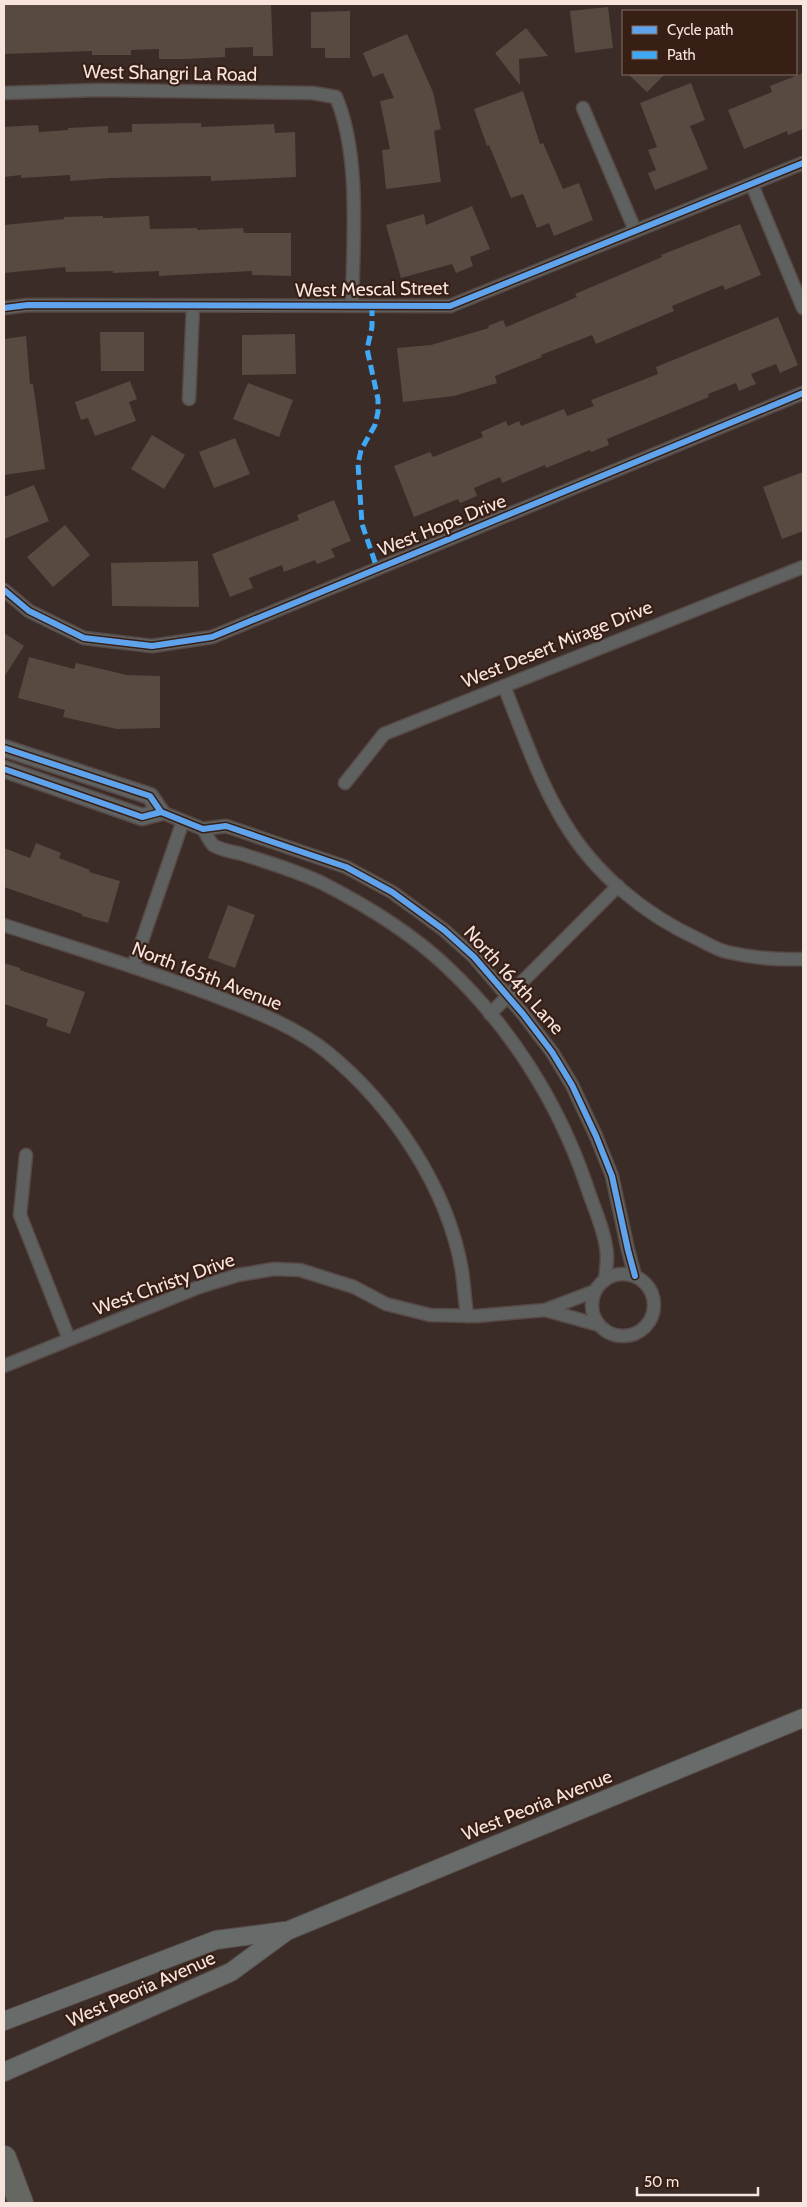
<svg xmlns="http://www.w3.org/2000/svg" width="807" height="2207" viewBox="0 0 807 2207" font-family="Cabin,sans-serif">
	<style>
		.building { fill: #584941 }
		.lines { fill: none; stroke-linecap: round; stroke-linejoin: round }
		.minor-casing { stroke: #574a46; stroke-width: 15 }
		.tertiary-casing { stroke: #574a46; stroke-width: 19 }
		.secondary-casing { stroke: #574a46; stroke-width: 20 }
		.motorway-casing { stroke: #574a46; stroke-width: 26 }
		.minor { stroke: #5e6160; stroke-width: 12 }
		.tertiary { stroke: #5e6160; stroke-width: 16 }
		.secondary { stroke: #676b6a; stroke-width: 18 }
		.motorway { stroke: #666663; stroke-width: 24 }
		.quiet { stroke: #3fa9f5; stroke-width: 5; stroke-dasharray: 10 5; stroke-linecap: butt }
		.cycleway-casing { stroke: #381f15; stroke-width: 9 }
		.cycleway { stroke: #60a3ed; stroke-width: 6 }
		.labels { text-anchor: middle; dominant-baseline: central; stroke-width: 4.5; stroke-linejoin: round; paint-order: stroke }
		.street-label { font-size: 19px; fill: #f6e4dd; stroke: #381f15 }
	</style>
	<rect width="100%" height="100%" fill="#3b2c27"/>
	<g class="building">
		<polygon points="4,4 271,4 273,56 253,56 253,47 225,48 225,57 187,59 159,59 159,49 131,50 131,55 92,55 92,51 4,54"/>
		<polygon points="608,7 613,48 575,53 570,11"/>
		<polygon points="350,11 350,58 325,58 325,48 311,48 311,12"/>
		<polygon points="526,28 548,56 519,59 520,85 495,53"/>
		<polygon points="407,34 433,92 441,129 434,131 441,182 386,189 382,150 390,149 380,101 394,98 383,73 373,77 363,53"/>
		<polygon points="803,73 803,129 788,135 787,131 744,149 728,110 772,92 770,86"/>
		<polygon points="628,74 665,74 647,92"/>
		<polygon points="691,83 705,120 690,126 708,169 655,190 648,173 656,170 648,150 657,147 640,103"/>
		<polygon points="523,91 540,144 543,143 563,189 579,183 593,220 554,236 549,223 537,228 523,194 511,198 489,145 487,146 474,109"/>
		<polygon points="201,123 201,127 274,124 275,133 295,132 296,177 211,181 211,176 110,178 70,181 70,175 21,178 21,175 4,177 4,127 38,125 39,132 68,130 68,128 108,126 108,133 132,132 132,124"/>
		<polygon points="472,206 490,249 470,257 473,266 456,273 452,264 401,278 386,225 424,214 426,225"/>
		<polygon points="103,216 103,218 149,216 150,229 197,228 197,230 243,228 244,233 291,233 291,276 252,275 252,271 159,276 159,271 113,273 113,271 66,272 65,267 4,273 4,225 64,219 64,217"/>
		<polygon points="740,224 761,275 725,290 723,285 672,306 674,311 596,344 592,335 541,355 542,357 495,376 497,383 454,396 403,402 397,348 431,345 489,328 488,326 503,320 506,327 577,297 575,294 662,257 661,255"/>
		<polygon points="778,317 798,365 780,373 776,364 751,374 756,384 739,391 736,383 708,394 709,397 607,439 609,445 591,452 590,450 546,468 545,465 502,483 500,477 474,488 477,496 460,503 458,499 414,517 394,466 430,452 433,457 483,437 481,432 506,421 508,426 519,421 521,426 564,409 567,416 594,406 591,400 658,374 656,367"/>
		<polygon points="100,332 144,332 144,371 101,371"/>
		<polygon points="295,334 296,374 242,375 242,335"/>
		<polygon points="26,336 30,384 33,384 45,469 4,475 4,339"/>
		<polygon points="130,381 137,399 129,402 136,421 95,436 88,418 81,420 75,402"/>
		<polygon points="248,383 293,400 279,437 233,419"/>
		<polygon points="152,435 185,455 164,489 131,469"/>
		<polygon points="235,438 250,474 214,488 199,452"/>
		<polygon points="803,472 803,531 782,539 763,487"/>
		<polygon points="34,485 49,521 4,539 4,497"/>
		<polygon points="334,500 351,541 331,549 335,557 317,564 315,560 284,572 282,565 249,578 253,588 230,597 212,554 299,520 297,515"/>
		<polygon points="65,525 90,555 53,587 27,557"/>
		<polygon points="198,561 199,607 112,606 111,563"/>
		<polygon points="4,633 24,646 4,677"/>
		<polygon points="29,657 74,669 76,663 127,675 160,676 160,728 117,729 63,717 65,710 18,698"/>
		<polygon points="36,843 61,853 59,858 90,870 89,872 120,881 108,923 82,916 82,914 4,887 4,848 30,858"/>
		<polygon points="228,905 255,915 235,968 208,958"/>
		<polygon points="4,963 20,968 20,970 85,992 70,1034 46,1026 48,1019 4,1004"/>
	</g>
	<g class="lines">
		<defs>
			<g id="minor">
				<path d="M4,93L98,90L313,93L336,97C361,156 353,242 352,306"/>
				<polyline points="583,108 635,230"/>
				<polyline points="752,185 803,308"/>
				<polyline points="4,308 28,305 450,306 803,163"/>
				<polyline points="189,399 193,306"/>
				<polyline points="4,590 29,611 84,638 152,646 212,637 803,393"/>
				<path d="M504,686C522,731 538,779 564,822C595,874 645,915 700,940C708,944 718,950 727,952C752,958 778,960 803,959"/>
				<polyline points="345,783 384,734 803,567"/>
				<polyline points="161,812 203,829 226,826 346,867 392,892 444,930 474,957 523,1014 552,1052 572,1085 596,1136 612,1176 628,1250 635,1276"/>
				<path d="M203,829C206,833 209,841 213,845C220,850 234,852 242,854C269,863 298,871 324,884C367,906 411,933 446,966C510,1026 558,1102 586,1184C593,1206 606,1233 607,1256C607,1264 606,1272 605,1279"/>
				<path d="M4,925C77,949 151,971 223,999C257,1012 299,1029 327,1052C392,1105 448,1188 462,1271C464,1286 465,1301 467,1316"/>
				<polyline points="133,967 183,821"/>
				<polyline points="490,1014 618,886"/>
				<polyline points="26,1155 20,1215 69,1339"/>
				<circle cx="623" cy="1305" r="31"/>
				<polyline points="545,1310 599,1325"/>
				<polyline points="4,1366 199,1287 238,1275 274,1269 300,1270 354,1287 386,1304 430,1315 477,1316 545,1310 595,1291"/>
			</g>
			<polyline id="tertiary" points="4,748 150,796 161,812 142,817 4,769"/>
			<g id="secondary">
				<polyline points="4,2021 216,1940 284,1931"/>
				<polyline points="4,2072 231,1972 287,1931 803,1718"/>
			</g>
			<polyline id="motorway" points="4,2158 21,2203"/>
		</defs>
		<use href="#minor" class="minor-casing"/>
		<use href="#tertiary" class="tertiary-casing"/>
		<use href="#secondary" class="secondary-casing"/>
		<use href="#motorway" class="motorway-casing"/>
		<use href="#minor" class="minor"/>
		<use href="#tertiary" class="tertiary"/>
		<use href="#secondary" class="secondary"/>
		<use href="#motorway" class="motorway"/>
		<polyline class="quiet" points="372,306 372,327 367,349 378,399 378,412 375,425 361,450 358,464 362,524 377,568"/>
		<defs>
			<g id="cycleway">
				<polyline points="4,308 28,305 450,306 803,163"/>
				<polyline points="4,590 29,611 84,638 152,646 212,637 803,393"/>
				<polyline points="4,748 150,796 161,812 203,829 226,826 346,867 392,892 444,930 474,957 523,1014 552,1052 572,1085 596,1136 612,1176 628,1250 635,1276"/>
				<polyline points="4,769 142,817 161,812"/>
			</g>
		</defs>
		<use href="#cycleway" class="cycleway-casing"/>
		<use href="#cycleway" class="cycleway"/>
	</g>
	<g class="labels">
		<g class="street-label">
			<text transform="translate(170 73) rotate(1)">West Shangri La Road</text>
			<text transform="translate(372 289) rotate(-1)">West Mescal Street</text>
			<text transform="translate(442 525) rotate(-22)">West Hope Drive</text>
			<text transform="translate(557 644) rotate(-22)">West Desert Mirage Drive</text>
			<text transform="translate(207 976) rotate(21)">North 165th Avenue</text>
			<text transform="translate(514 980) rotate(48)">North 164th Lane</text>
			<text transform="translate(164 1284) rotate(-20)">West Christy Drive</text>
			<text transform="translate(537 1805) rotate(-22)">West Peoria Avenue</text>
			<text transform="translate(141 1989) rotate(-24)">West Peoria Avenue</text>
		</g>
	</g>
	<rect width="807" height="2207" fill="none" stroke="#f6e4dd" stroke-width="10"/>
	<rect x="622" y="10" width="175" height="65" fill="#381f15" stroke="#846e65"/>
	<rect x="632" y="26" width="25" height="8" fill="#60a3ed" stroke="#846e65"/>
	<text x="667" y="35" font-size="15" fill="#f6e4dd">Cycle path</text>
	<rect x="632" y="51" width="25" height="8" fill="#3fa9f5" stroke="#846e65"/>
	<text x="667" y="60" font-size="15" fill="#f6e4dd">Path</text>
	<path d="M637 2187v8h121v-8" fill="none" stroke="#f6e4dd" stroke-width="2.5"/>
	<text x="644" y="2187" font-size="15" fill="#f6e4dd" stroke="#381f15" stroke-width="4" paint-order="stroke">50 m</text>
</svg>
